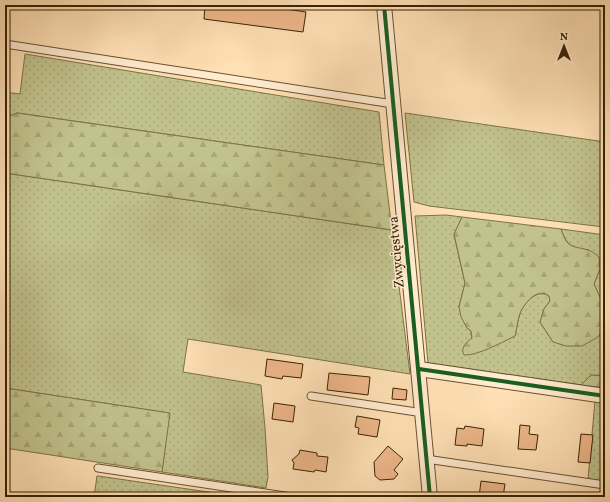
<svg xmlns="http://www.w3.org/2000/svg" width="610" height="502" viewBox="0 0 610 502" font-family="Vollkorn,serif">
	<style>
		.grass { fill: url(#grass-dots); stroke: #7d7248 }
		.forest { fill: url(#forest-firs); stroke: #7d7248 }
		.building { fill: #eeb78a; stroke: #392304 }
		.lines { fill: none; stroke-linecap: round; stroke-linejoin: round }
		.lane-casing { stroke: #6a5230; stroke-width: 9 }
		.street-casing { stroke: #6a5230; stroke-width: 16 }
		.lane { stroke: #ffebcf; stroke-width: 7 }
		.street { stroke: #ffebcf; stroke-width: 14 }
		.cycleway-casing { stroke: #ffebcf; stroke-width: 6 }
		.cycleway { stroke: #1b5e20; stroke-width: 4 }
		.labels { text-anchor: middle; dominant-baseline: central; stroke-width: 3; stroke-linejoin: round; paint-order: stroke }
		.street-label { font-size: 14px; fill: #392304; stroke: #ffebcf }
	</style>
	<defs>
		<pattern id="grass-dots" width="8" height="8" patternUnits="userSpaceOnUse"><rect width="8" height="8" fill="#c1c28d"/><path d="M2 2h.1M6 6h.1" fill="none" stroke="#a7a678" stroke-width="1.8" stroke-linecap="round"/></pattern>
		<pattern id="forest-firs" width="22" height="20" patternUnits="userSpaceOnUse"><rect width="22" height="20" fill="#c1c28d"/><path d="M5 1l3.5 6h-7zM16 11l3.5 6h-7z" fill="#a7a678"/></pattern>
	</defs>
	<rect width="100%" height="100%" fill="#ffe0b5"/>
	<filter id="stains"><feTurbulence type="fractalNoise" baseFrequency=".005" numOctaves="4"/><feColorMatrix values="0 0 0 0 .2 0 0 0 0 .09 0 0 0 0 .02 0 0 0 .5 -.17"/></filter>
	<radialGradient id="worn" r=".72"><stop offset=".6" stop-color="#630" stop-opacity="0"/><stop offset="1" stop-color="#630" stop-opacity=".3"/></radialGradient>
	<g class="grass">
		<polygon points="25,54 379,112 384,165 17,113 5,118 5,92 20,94"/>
		<polygon points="405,113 605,142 604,227 429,206 414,202"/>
		<polygon points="5,173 392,230 410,374 188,339 183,372 261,385 265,428 268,477 266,488 162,472 169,413 5,388"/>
		<path d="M446,215L462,217L454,235L465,283L459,307L467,328L471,331L472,339L497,344L515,336C517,328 518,316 522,309C528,299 539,289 549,296L550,301L544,309L540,322L553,342L598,337L605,326V376L591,375L581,385L428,363L415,216Z"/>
		<path d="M561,229L605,235V308L594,284L600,269L589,250C572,248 567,246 561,229Z"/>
		<polygon points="595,401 605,403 605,481 588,479"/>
		<polygon points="97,476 98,476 243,497 94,497"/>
	</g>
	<g class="forest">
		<polygon points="17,113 384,165 392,230 5,173 5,118"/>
		<path d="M462,217L561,229C568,249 570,245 588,250C592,251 595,254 599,257L600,269L594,284L605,308V326L598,337L582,346H566L553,342L540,322L544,309L550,301L549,296C539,288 528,299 522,309C518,316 517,328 515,336C503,342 477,356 464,355C460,349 466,342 472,338L471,331L467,328L461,317L459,307L465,283L454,234Z"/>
		<polygon points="591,375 605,376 605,388 581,385"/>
		<polygon points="5,388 170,413 162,472 5,448"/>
	</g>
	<g class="building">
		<polygon points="205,5 259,5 306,12 303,32 204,19"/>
		<polygon points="267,359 303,364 301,378 283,376 282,379 265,376"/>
		<polygon points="329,373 370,377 368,395 327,390"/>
		<polygon points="393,388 407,390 406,400 392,399"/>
		<polygon points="274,403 295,406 293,422 272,419"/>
		<polygon points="357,416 380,420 377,437 358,434 359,428 355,427"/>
		<polygon points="520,425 530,426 529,434 538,435 536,450 518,449"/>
		<polygon points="465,426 484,429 482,446 467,444 467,446 455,445 457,428 464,429"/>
		<polygon points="581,434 593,435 590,463 578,462"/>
		<polygon points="388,446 403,459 394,470 398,474 394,479 380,480 375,476 374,462"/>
		<polygon points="300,450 317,453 317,456 328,457 326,472 315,470 314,472 293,469 294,463 292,460 299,454"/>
		<polygon points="481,481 505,484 503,497 479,497"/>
	</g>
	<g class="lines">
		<defs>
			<g id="lane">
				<polyline points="5,44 393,104"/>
				<polyline points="311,396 423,413"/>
				<polyline points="426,459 605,485"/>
				<polyline points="98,468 292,497"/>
			</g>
			<g id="street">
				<polyline points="384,5 430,497"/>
				<polyline points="419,369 605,396"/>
			</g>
		</defs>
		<use href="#lane" class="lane-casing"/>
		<use href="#street" class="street-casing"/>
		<use href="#lane" class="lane"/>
		<use href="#street" class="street"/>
		<defs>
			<g id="cycleway">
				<polyline points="384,5 430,497"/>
				<polyline points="419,369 605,396"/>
			</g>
		</defs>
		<use href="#cycleway" class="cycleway-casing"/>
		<use href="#cycleway" class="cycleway"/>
	</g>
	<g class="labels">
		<g class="street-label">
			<text transform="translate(397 252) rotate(-95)">Zwycięstwa</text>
		</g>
	</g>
	<rect width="610" height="502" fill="none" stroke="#ffe0b5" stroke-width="20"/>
	<rect x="6" y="6" width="598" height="490" fill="none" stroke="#392304" stroke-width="2"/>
	<rect x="10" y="10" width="590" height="482" fill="none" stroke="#392304"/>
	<g transform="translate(564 46)" stroke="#ffebcf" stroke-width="3" paint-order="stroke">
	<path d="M0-3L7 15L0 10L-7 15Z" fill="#392304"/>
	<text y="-6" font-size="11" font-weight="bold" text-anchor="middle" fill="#392304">N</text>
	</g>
	<rect width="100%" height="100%" filter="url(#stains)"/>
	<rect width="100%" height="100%" fill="url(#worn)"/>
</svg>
